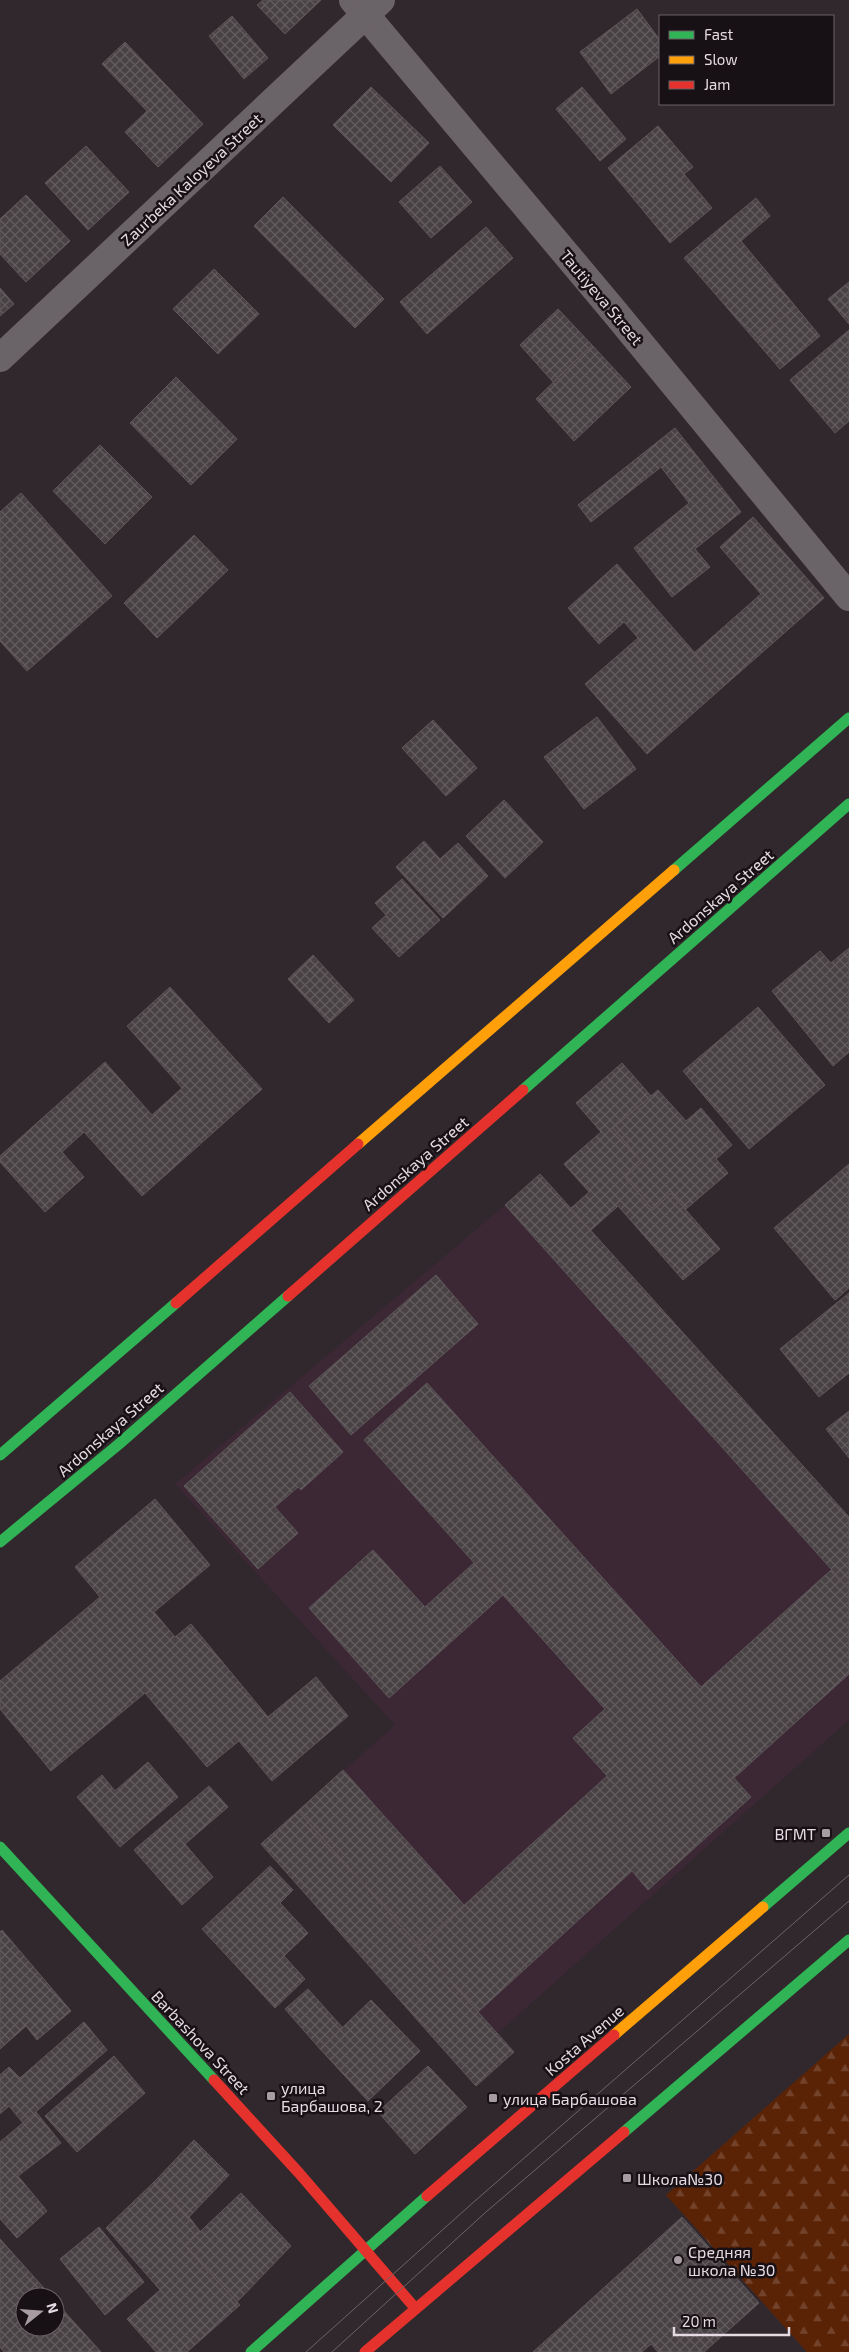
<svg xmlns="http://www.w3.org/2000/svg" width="849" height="2352" viewBox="0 0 849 2352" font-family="'Exo 2',sans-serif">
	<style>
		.built { fill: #3b2834 }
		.forest { fill: url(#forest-firs) }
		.building { fill: url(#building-cross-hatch); stroke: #5e5658 }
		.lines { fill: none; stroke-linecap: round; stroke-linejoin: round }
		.street { stroke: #6a6367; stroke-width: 28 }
		.fast { stroke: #30b455; stroke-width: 11 }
		.slow { stroke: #ff9f0a; stroke-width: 11 }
		.jam { stroke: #e5322d; stroke-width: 11 }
		.tram { stroke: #6a6467; stroke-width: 1 }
		.poi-dot { fill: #a69ca2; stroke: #171014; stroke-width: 2 }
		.labels { text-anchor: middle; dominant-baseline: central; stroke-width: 5; stroke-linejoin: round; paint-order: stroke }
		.street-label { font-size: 16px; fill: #e5dae1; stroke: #171014 }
		.poi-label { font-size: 16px; fill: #e5dae1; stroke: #171014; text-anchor: start }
	</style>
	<defs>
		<pattern id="forest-firs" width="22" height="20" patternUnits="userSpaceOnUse" patternTransform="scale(1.25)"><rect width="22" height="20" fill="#5a2306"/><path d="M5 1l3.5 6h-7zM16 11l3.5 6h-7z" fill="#72422a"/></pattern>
		<pattern id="building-cross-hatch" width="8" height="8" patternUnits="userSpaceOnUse" patternTransform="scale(1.25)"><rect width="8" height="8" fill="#494244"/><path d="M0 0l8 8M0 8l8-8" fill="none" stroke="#635d5f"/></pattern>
	</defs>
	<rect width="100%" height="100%" fill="#30282d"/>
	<polygon class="built" points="505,1205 849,1589 849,1720 498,2033 298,1811 395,1725 175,1484"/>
	<polygon class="forest" points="849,2034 849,2352 807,2352 666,2195"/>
	<g class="building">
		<polygon points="263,0 321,0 285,34 257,5"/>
		<polygon points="637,9 660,40 660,56 611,94 580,52"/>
		<polygon points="232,16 268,58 244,79 209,36"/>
		<polygon points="125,42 203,124 158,167 125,132 147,111 102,64"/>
		<polygon points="371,87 429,143 391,182 333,125"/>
		<polygon points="582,87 626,139 600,161 556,109"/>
		<polygon points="658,126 693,167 684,174 712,208 670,243 608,168"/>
		<polygon points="86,146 129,192 88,230 45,183"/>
		<polygon points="440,166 472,202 431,238 399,202"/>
		<polygon points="26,195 70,241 26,282 0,254 0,219"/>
		<polygon points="283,197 384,299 355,328 254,226"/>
		<polygon points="756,198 770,216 741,241 796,307 755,340 684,258"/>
		<polygon points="486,227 513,258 427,334 400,302"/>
		<polygon points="214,269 259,314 218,354 173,309"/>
		<polygon points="849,282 849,324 828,299"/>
		<polygon points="0,288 14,304 0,316"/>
		<polygon points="796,307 820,336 780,369 755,340"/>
		<polygon points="558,309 592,345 553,382 520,345"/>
		<polygon points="849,330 849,421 835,433 790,380"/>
		<polygon points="592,345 631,387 574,441 536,399"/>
		<polygon points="176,377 237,439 191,485 130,423"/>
		<polygon points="675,428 741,512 695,549 710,567 672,597 634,548 689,503 661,467 591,522 578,505"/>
		<polygon points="100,445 152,497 105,544 53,491"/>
		<polygon points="21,493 112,596 27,671 0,641 0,512"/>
		<polygon points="753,517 824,598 724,686 694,653 761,594 720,547"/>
		<polygon points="194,535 228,570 157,638 124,603"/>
		<polygon points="617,564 724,686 647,754 585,684 638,638 624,622 599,644 568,608"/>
		<polygon points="597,717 636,769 584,809 544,757"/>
		<polygon points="433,720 477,768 446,796 402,748"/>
		<polygon points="504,800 543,842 505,878 466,836"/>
		<polygon points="424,841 440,859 458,843 488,876 443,918 396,867"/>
		<polygon points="402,879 440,920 399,957 372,928 386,915 375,903"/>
		<polygon points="849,948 849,1052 833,1066 772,991 820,951 831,963"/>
		<polygon points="313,955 354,1000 329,1023 288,979"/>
		<polygon points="170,987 262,1089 142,1196 84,1132 62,1152 84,1177 45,1212 0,1162 0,1156 105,1062 152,1115 182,1088 127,1026"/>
		<polygon points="758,1007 825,1085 749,1149 683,1071"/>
		<polygon points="622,1063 651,1096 613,1128 642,1162 625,1177 653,1210 671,1193 720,1249 683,1280 618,1206 590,1231 570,1209 589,1192 564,1164 601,1132 576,1103"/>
		<polygon points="658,1090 686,1121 701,1108 732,1145 716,1159 728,1173 686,1209 671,1193 653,1210 625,1177 642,1162 613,1128"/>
		<polygon points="849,1164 849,1288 835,1300 774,1228"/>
		<polygon points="540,1174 849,1517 849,1589 505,1205"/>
		<polygon points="436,1275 478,1324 351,1435 309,1386"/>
		<polygon points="849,1293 849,1373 819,1397 780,1349"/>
		<polygon points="427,1383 701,1687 831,1570 849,1589 849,1674 734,1778 751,1797 648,1890 632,1871 478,2012 419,1946 607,1776 573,1738 605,1709 364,1440"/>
		<polygon points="290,1392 343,1452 301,1490 298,1487 275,1507 298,1533 258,1569 184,1486"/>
		<polygon points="849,1411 849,1458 826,1429"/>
		<polygon points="155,1499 210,1565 154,1612 175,1637 191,1624 268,1717 316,1677 348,1716 272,1781 239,1741 207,1767 145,1693 51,1771 0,1709 0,1681 100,1597 75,1567"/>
		<polygon points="373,1550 425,1607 474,1563 503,1595 389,1698 309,1608"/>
		<polygon points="148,1762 178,1797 120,1847 77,1797 102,1775 115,1791"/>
		<polygon points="343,1770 464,1905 419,1946 298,1811"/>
		<polygon points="209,1786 228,1807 185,1844 213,1877 182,1905 134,1850"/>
		<polygon points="298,1811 514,2052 476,2086 261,1844"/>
		<polygon points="270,1866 293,1890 280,1903 308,1933 284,1956 305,1979 275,2008 202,1929"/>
		<polygon points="2,1930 71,2011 37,2040 26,2026 0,2049 0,1932"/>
		<polygon points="308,1989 343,2028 320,2049 285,2009"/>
		<polygon points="371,2000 420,2051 368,2101 320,2049"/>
		<polygon points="84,2022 107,2050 23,2123 9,2106 0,2114 0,2075 9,2067 20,2078"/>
		<polygon points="114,2056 145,2093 77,2152 45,2116"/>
		<polygon points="428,2066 467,2107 415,2154 378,2112"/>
		<polygon points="36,2112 61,2143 18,2176 47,2211 17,2238 0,2219 0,2142"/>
		<polygon points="194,2140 229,2175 189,2217 154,2182"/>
		<polygon points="154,2182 189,2217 200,2231 185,2246 240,2305 187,2352 156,2352 127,2319 160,2290 106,2228"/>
		<polygon points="241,2193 291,2246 237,2302 185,2246"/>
		<polygon points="682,2217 759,2303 704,2352 658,2352 651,2344 642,2352 533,2352"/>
		<polygon points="99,2227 144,2282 105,2315 60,2259"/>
		<polygon points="0,2239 52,2297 25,2297 25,2327 55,2327 55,2301 101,2352 4,2352 0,2347"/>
	</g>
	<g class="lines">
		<g class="street">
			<polyline points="353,0 613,310 849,597"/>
			<polyline points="0,358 381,0"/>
		</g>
		<g class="fast">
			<polyline points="674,870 849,718"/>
			<polyline points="523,1090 849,804"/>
			<polyline points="0,1455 176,1303"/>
			<polyline points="0,1542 119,1444 288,1296"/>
			<polyline points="0,1847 214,2080"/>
			<polyline points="763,1907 849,1833"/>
			<polyline points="624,2132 849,1940"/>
			<polyline points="251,2352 427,2196"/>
		</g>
		<g class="slow">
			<polyline points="358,1144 674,870"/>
			<polyline points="614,2035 763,1907"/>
		</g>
		<g class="jam">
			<polyline points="288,1296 523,1090"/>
			<polyline points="176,1303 358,1144"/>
			<polyline points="214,2080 299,2173 415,2308"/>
			<polyline points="427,2196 614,2035"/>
			<polyline points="365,2352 624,2132"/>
		</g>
		<g class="tram">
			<polyline points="306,2352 476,2200 849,1875"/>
			<polyline points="332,2352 486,2212 849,1901"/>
		</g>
	</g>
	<g class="poi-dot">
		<rect x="821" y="1828" width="10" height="10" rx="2.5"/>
		<rect x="266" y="2091" width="10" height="10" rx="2.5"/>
		<rect x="488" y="2093" width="10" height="10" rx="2.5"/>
		<rect x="622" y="2173" width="10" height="10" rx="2.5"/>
		<circle cx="678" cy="2260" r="5"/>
	</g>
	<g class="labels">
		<g class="street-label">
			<text transform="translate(191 179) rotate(-43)">Zaurbeka Kaloyeva Street</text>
			<text transform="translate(602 297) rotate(50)">Tautiyeva Street</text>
			<text transform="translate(720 896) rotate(-41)">Ardonskaya Street</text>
			<text transform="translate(415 1163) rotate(-41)">Ardonskaya Street</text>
			<text transform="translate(110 1429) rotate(-41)">Ardonskaya Street</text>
			<text transform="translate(584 2040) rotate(-41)">Kosta Avenue</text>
			<text transform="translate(201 2042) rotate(47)">Barbashova Street</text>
		</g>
		<g class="poi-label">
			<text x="816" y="1833" text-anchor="end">ВГМТ</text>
			<text x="281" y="2087">улица<tspan x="281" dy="18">Барбашова, 2</tspan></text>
			<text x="503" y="2098">улица Барбашова</text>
			<text x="637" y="2178">Школа№30</text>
			<text x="688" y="2251">Средняя<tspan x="688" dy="18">школа №30</tspan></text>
		</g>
	</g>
	<rect x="659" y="15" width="175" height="90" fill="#171014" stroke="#696166"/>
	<rect x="669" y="31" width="25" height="8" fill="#30b455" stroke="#696166"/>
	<text x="704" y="40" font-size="15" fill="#e5dae1">Fast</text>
	<rect x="669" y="56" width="25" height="8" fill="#ff9f0a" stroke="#696166"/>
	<text x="704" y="65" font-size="15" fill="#e5dae1">Slow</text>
	<rect x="669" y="81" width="25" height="8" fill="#e5322d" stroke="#696166"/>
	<text x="704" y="90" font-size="15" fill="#e5dae1">Jam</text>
	<g transform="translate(40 2312) rotate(73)"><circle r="24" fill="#171014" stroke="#696166"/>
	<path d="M0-4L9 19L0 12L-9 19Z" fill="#a69ca2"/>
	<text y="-8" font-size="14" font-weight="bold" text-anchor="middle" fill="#e5dae1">N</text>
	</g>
	<path d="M674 2327v8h115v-8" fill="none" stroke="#e5dae1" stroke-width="2.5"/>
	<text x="682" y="2327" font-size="15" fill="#e5dae1" stroke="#171014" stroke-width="4" paint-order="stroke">20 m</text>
</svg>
